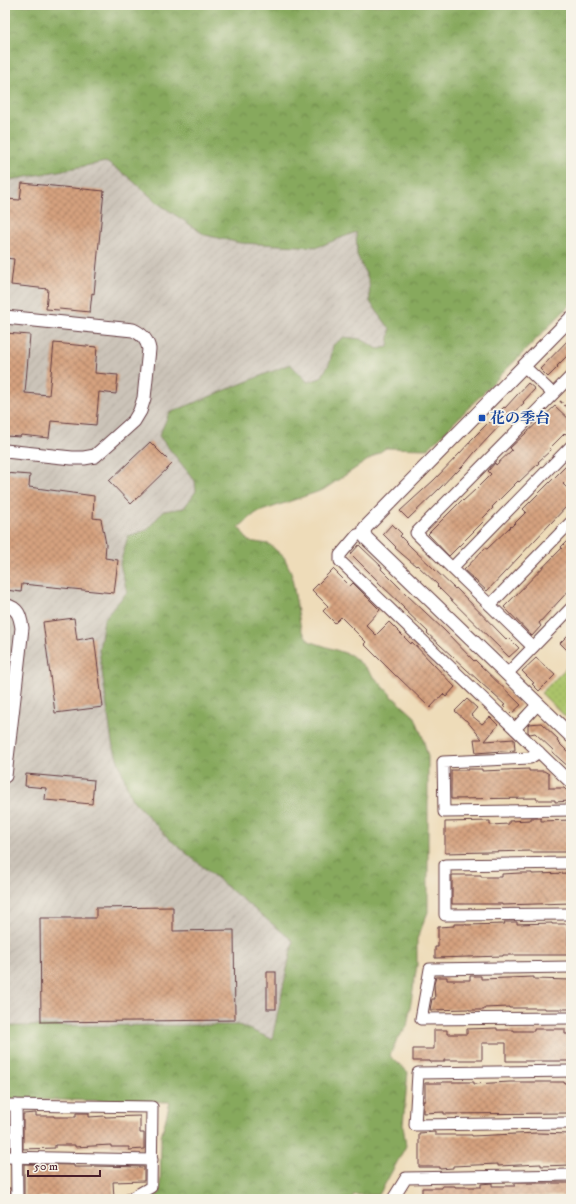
<svg xmlns="http://www.w3.org/2000/svg" width="576" height="1204" viewBox="0 0 576 1204" font-family="'IM FELL DW Pica','Noto Serif JP',serif">
	<style>
		.industrial { fill: url(#industrial-furrows) }
		.forest { fill: url(#forest-crowns); stroke: #686444 }
		.park { fill: url(#park-dots); stroke: #7a714a }
		.building { fill: url(#building-cross-hatch) }
		.lines { fill: none; stroke-linecap: round; stroke-linejoin: round }
		.minor-casing { stroke: #633b40; stroke-width: 13 }
		.tertiary-casing { stroke: #633b40; stroke-width: 15 }
		.path { stroke: #633b40; stroke-width: 1.5; stroke-dasharray: 3 3; stroke-linecap: butt }
		.minor { stroke: #fff; stroke-width: 11 }
		.tertiary { stroke: #fff; stroke-width: 13 }
		.transit-dot { fill: #1a4fb4; stroke: #f7f3e8; stroke-width: 1.5 }
		.labels { text-anchor: middle; dominant-baseline: central; stroke-width: 3.5; stroke-linejoin: round; paint-order: stroke }
		.transit-label { font-size: 15px; font-weight: bold; fill: #164399; stroke: #f7f3e8; text-anchor: start }
	</style>
	<defs>
		<pattern id="industrial-furrows" width="10" height="10" patternUnits="userSpaceOnUse"><rect width="10" height="10" fill="#cbc3b8"/><path d="M-1 1l2-2M0 10L10 0M9 11l2-2" fill="none" stroke="#b0a79e"/></pattern>
		<pattern id="forest-crowns" width="20" height="18" patternUnits="userSpaceOnUse"><rect width="20" height="18" fill="#87a95d"/><path d="M2 6a3 3 0 1 1 6 0M12 15a3 3 0 1 1 6 0" fill="none" stroke="#70894d"/></pattern>
		<pattern id="park-dots" width="8" height="8" patternUnits="userSpaceOnUse"><rect width="8" height="8" fill="#aac369"/><path d="M2 2h.1M6 6h.1" fill="none" stroke="#94a75b" stroke-width="1.8" stroke-linecap="round"/></pattern>
		<pattern id="building-cross-hatch" width="8" height="8" patternUnits="userSpaceOnUse"><rect width="8" height="8" fill="#d5a27f"/><path d="M0 0l8 8M0 8l8-8" fill="none" stroke="#af8368"/></pattern>
	</defs>
	<rect width="100%" height="100%" fill="#f7f3e8"/>
	<filter id="ink" filterUnits="userSpaceOnUse"><feTurbulence type="fractalNoise" baseFrequency=".025" numOctaves="2"/><feDisplacementMap in="SourceGraphic" scale="8" xChannelSelector="R" yChannelSelector="G"/><feConvolveMatrix kernelMatrix="1 2 1 2 8 2 1 2 1" color-interpolation-filters="sRGB"/></filter>
	<filter id="wash" filterUnits="userSpaceOnUse"><feTurbulence type="fractalNoise" baseFrequency=".012" numOctaves="4" result="noise"/><feDisplacementMap in="SourceGraphic" scale="16" xChannelSelector="R" yChannelSelector="G"/><feGaussianBlur stdDeviation="0.9" result="paint"/><feColorMatrix in="noise" values="0 0 0 0 0 0 0 0 0 0 0 0 0 0 0 0 0 1.4 0 .05"/><feComposite in="paint" operator="in"/></filter>
	<g filter="url(#wash)">
		<rect width="100%" height="100%" fill="#eedcb9"/>
		<polygon class="industrial" points="106,162 127,176 159,204 205,235 318,247 356,232 357,255 369,281 370,302 390,329 388,347 378,349 361,339 333,345 330,362 321,378 159,436 195,481 196,491 184,508 163,511 147,530 128,537 120,564 127,592 104,619 99,650 131,798 169,839 293,941 272,1040 239,1025 5,1026 5,181"/>
		<polygon class="forest" points="5,5 571,5 571,304 428,449 386,448 323,490 256,513 239,527 248,541 269,544 284,557 291,572 301,629 309,641 351,655 364,666 393,697 415,717 423,738 428,757 428,912 417,939 417,965 407,1027 397,1039 390,1056 408,1072 403,1125 406,1146 379,1195 353,1195 353,1199 150,1199 160,1193 161,1137 170,1102 5,1099 5,1026 239,1025 272,1039 293,941 169,839 131,798 112,743 99,650 104,619 127,592 120,564 128,536 147,530 163,511 184,508 196,491 195,481 159,436 169,413 290,364 308,382 321,378 330,362 333,345 344,337 361,339 378,349 388,347 390,329 370,302 369,281 357,255 356,232 318,247 240,243 205,235 159,204 127,176 106,162 5,181"/>
		<polygon class="park" points="571,663 571,722 541,693"/>
		<g id="blocks">
			<g class="building">
				<polygon points="22,183 104,191 94,294 92,293 90,312 59,309 59,310 46,309 48,289 11,285 14,259 5,258 5,199 20,200"/>
				<polygon points="5,333 30,335 25,393 49,395 54,343 97,347 95,373 118,375 116,394 99,392 96,425 51,421 49,438 21,435 20,437 5,436"/>
				<polygon points="571,337 571,352 557,366 558,367 548,377 540,369"/>
				<polygon points="528,383 535,389 523,402 524,403 502,423 475,452 465,464 456,473 455,472 441,487 408,519 400,511 434,480 460,453 470,442 470,441 504,407 505,408"/>
				<polygon points="555,406 571,421 571,431 567,435 565,433 550,448 551,450 538,462 539,463 519,482 518,481 492,507 493,508 482,519 484,521 449,556 428,534 462,500 463,501 475,490 491,474 488,471 495,463 496,465 512,450 510,448"/>
				<polygon points="150,442 172,464 131,504 109,481"/>
				<polygon points="571,461 571,476 563,484 571,492 571,510 567,506 487,591 464,570 485,548 487,549 511,526 511,527 526,512 523,509"/>
				<polygon points="5,473 30,475 29,487 94,496 93,518 101,519 106,544 105,558 118,560 114,593 22,584 21,592 6,590 8,578 5,577"/>
				<polygon points="392,524 402,534 400,536 412,548 455,589 456,588 507,640 509,638 519,648 509,657 437,586 438,585 417,565 416,566 395,548 396,547 383,534"/>
				<polygon points="571,537 571,588 539,623 541,626 532,636 504,607 562,548 561,547"/>
				<polygon points="359,545 382,567 381,569 406,594 445,631 474,661 475,660 521,705 511,714 503,706 505,705 427,633 428,632 403,608 404,607 378,582 378,581 351,554"/>
				<polygon points="333,569 350,586 353,583 380,610 366,625 376,635 389,622 411,644 412,642 455,687 446,697 443,694 430,708 397,676 396,676 364,644 366,642 341,617 335,623 323,611 328,606 312,590"/>
				<polygon points="74,618 77,640 94,637 103,707 55,713 43,622"/>
				<polygon points="571,632 571,654 560,643"/>
				<polygon points="536,658 555,675 539,691 532,684 534,683 522,671"/>
				<polygon points="467,699 477,708 471,715 482,724 490,717 498,725 485,741 514,739 515,750 476,753 474,739 482,739 466,720 465,720 455,711"/>
				<polygon points="541,723 558,739 557,741 571,755 571,769 552,752 553,750 535,733 530,734 528,732 528,725 529,724"/>
				<polygon points="468,769 482,769 482,771 529,769 529,771 544,771 549,774 549,788 564,788 568,792 569,801 555,802 555,800 537,800 537,798 451,799 451,770 468,770"/>
				<polygon points="26,774 94,780 92,804 45,800 46,788 25,786"/>
				<polygon points="531,818 541,818 541,821 571,820 571,852 531,852 531,851 445,853 445,822 490,821 490,825 509,824 509,821 531,820"/>
				<polygon points="520,873 532,873 532,874 571,873 571,903 502,905 502,904 452,904 452,875 481,875 481,877 502,877 502,874"/>
				<polygon points="173,907 173,931 234,930 235,1020 41,1022 40,918 96,918 96,908"/>
				<polygon points="504,922 517,922 517,924 552,923 552,924 568,924 568,945 571,945 571,955 503,955 503,956 435,958 435,947 438,947 438,927 454,926 454,924 466,924 466,925 505,924"/>
				<rect x="267" y="972" width="9" height="37"/>
				<polygon points="470,976 481,976 481,979 534,977 534,979 571,980 571,1009 545,1009 545,1008 509,1008 509,1007 484,1008 484,1010 469,1010 469,1009 430,1010 432,999 435,999 434,984 436,977 447,977 447,980 470,980"/>
				<polygon points="497,1028 497,1030 514,1030 514,1031 534,1031 534,1029 565,1029 565,1034 571,1034 571,1061 506,1061 506,1043 482,1043 482,1060 444,1060 444,1062 429,1062 429,1061 413,1061 413,1049 434,1049 434,1030 447,1030 447,1034 467,1034 467,1029"/>
				<polygon points="442,1082 474,1082 474,1084 510,1082 564,1082 564,1083 571,1083 571,1113 444,1114 444,1112 423,1113 423,1101 425,1101 425,1083 442,1083"/>
				<polygon points="36,1113 36,1116 54,1116 54,1117 76,1117 76,1113 89,1113 89,1117 105,1116 105,1117 140,1116 140,1133 144,1133 144,1149 129,1150 129,1147 111,1147 111,1145 75,1147 75,1145 55,1145 55,1148 23,1149 23,1114"/>
				<polygon points="435,1132 435,1135 472,1135 472,1136 537,1133 571,1134 571,1165 541,1166 541,1164 498,1166 498,1164 453,1166 453,1168 440,1169 440,1167 419,1167 419,1133"/>
				<rect x="5" y="1136" width="4" height="9"/>
				<polygon points="24,1164 74,1165 74,1167 92,1167 92,1166 144,1167 144,1181 113,1182 114,1199 61,1199 60,1197 39,1197 39,1199 24,1199"/>
				<polygon points="492,1183 492,1186 515,1186 515,1183 571,1183 571,1196 511,1197 511,1198 495,1198 422,1199 422,1188 442,1188 442,1186 455,1186 455,1187 481,1187 481,1184"/>
				<rect x="5" y="1188" width="5" height="11"/>
			</g>
		</g>
	</g>
	<g filter="url(#ink)">
		<use href="#blocks" fill-opacity="0" stroke="#633b40" stroke-width="1"/>
		<g class="lines">
			<defs>
				<g id="minor">
					<polyline points="524,366 553,394"/>
					<polyline points="364,533 357,535 340,555 340,561 571,783"/>
					<polyline points="452,568 571,446"/>
					<polyline points="490,605 571,522"/>
					<polyline points="533,647 416,533 571,376"/>
					<polyline points="507,674 571,608"/>
					<polyline points="515,729 538,704"/>
					<polyline points="539,752 530,758 443,762 444,812 571,810"/>
					<polyline points="571,863 445,865 445,915 571,914"/>
					<polyline points="571,967 430,969 421,1019 571,1018"/>
					<polyline points="571,1071 418,1073 415,1125 571,1123"/>
					<polyline points="5,1105 152,1107 151,1187 130,1199"/>
					<polyline points="16,1105 17,1199"/>
					<polyline points="5,1157 152,1160"/>
					<polyline points="393,1199 406,1178 571,1175"/>
				</g>
				<g id="tertiary">
					<path d="M5,317L133,330C142,334 147,339 149,349L144,398L140,411L134,421L95,456L84,458H72L5,451"/>
					<polyline points="571,318 365,528 364,533 366,538 507,674 571,736"/>
					<path d="M5,605C18,608 20,615 22,628L5,776"/>
				</g>
			</defs>
			<use href="#minor" class="minor-casing"/>
			<use href="#tertiary" class="tertiary-casing"/>
			<polyline class="path" points="560,401 571,411"/>
			<use href="#minor" class="minor"/>
			<use href="#tertiary" class="tertiary"/>
		</g>
	</g>
	<rect class="transit-dot" x="478" y="414" width="8" height="8" rx="2"/>
	<g class="labels">
		<g class="transit-label">
			<text x="490" y="418">花の季台</text>
		</g>
	</g>
	<rect width="576" height="1204" fill="none" stroke="#f7f3e8" stroke-width="20"/>
	<path d="M28 1170v6h72v-6" fill="none" stroke="#4a1f2b" stroke-width="2"/>
	<text x="34" y="1170" font-size="12" fill="#4a1f2b" stroke="#f7f3e8" stroke-width="3" paint-order="stroke">50 m</text>
</svg>
